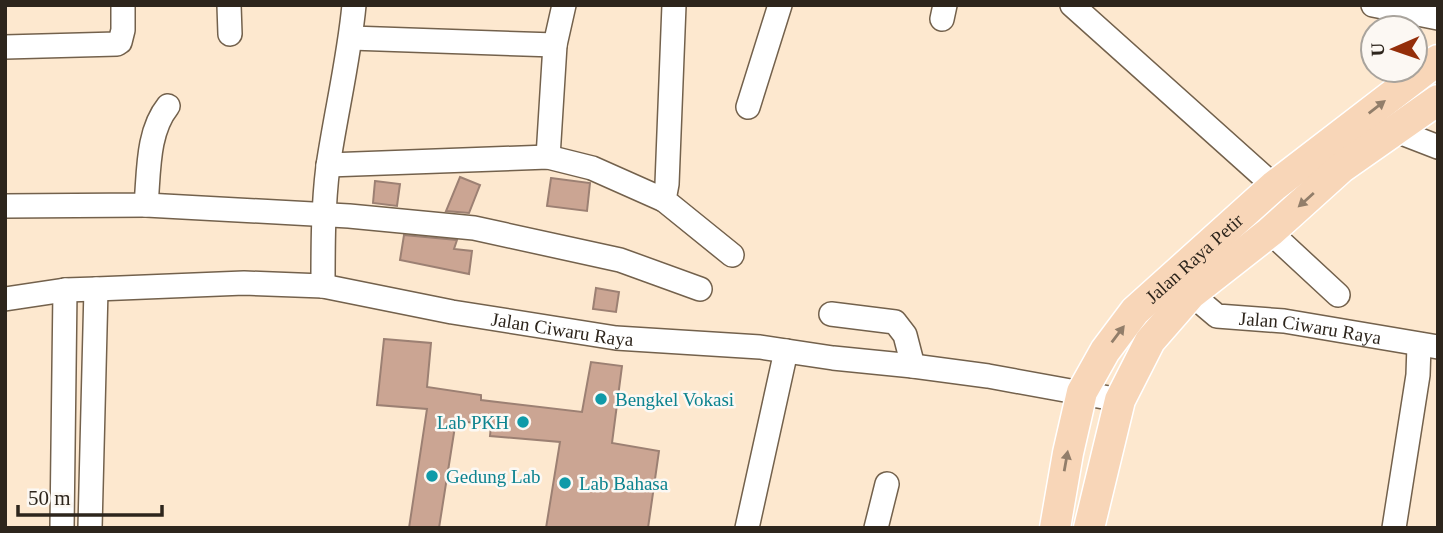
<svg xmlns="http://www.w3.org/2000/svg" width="1443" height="533" viewBox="0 0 1443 533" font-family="'Times New Roman',serif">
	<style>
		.building { fill: #cba593; stroke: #9c8073; stroke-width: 2 }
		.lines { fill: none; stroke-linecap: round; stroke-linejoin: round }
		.minor-casing { stroke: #73614c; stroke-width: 26 }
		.major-casing { stroke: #fff; stroke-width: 33 }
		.minor { stroke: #fff; stroke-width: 23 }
		.major { stroke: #f8d6b8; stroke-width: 30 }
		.oneway { fill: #927e6a }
		.culture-dot { fill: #0f9aa8; stroke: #fcf8f3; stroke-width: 2.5 }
		.labels { text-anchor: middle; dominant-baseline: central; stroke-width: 5; stroke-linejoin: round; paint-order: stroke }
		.street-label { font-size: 19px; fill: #2d251c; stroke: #fcf8f3 }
		.culture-label { font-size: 19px; fill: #0d838f; stroke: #fcf8f3; text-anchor: start }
	</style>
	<rect width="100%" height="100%" fill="#fde8cf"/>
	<g class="building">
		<polygon points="460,177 480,185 469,213 446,211"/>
		<polygon points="551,178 590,183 587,211 547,206"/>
		<polygon points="375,181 400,184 397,206 373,203"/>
		<polygon points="404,235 457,240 454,249 472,251 469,274 400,260"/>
		<polygon points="596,288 619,292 616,312 593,309"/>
		<polygon points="384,339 431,343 427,387 481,395 481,400 582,412 591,362 622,366 612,443 659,451 648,528 546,528 560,442 490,436 491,426 456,420 439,528 409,528 427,409 377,405"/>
	</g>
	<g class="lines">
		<defs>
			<g id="minor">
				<polyline points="229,5 230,34"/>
				<polyline points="674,5 667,184 664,200 732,255"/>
				<polyline points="1072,5 1274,186"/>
				<polyline points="1373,5 1438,18"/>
				<polyline points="942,19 945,5"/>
				<polyline points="351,38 555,45 564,5"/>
				<polyline points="5,47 117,44 120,42 123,30 123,5"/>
				<polyline points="748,107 780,5"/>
				<polyline points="1394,130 1438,147"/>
				<polyline points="548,157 555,45"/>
				<polyline points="328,165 548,157 592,168 664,200"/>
				<polyline points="146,205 349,216 474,228 620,260 700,289"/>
				<path d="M5,206L146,205C149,172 147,132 168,106"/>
				<polyline points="1270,232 1338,295"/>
				<path d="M323,286C323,246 323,206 328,166C336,112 349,59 354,5"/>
				<path id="s1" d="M1191,294L1217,316L1284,321L1438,347"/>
				<path id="s2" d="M5,299L65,290L96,289L244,283L323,286L452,312L616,338L760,347L833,358L913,366L988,376L1120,400"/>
				<polyline points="831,314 895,322 905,335 913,366"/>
				<polyline points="62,528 65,290"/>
				<polyline points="90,528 96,289"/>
				<polyline points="747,528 786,351"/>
				<polyline points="876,528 887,484"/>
				<polyline points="1394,528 1418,375 1419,345"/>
			</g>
			<g id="major">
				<path id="s3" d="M1055,528L1068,453L1082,392L1105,351L1135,311L1274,186L1438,60"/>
				<polyline points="1089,528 1120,400 1150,341 1191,294 1270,232 1341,168 1438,100"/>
			</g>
		</defs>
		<use href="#minor" class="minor-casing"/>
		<use href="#major" class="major-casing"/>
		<use href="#minor" class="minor"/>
		<use href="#major" class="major"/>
	</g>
	<defs><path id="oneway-solid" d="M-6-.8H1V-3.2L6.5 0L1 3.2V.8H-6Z" transform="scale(1.75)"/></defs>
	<g class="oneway">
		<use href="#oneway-solid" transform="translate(1377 107) rotate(-38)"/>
		<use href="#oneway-solid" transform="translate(1306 200) rotate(138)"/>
		<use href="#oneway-solid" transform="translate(1118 334) rotate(-53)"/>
		<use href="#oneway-solid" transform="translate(1066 461) rotate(-80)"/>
	</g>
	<g class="culture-dot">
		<circle cx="601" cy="399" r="7"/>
		<circle cx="523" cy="422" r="7"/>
		<circle cx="432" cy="476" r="7"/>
		<circle cx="565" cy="483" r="7"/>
	</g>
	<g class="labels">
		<g class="street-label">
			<text stroke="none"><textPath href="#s3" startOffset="315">Jalan Raya Petir</textPath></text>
			<text stroke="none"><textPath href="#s2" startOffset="562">Jalan Ciwaru Raya</textPath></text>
			<text stroke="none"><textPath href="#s1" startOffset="128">Jalan Ciwaru Raya</textPath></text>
		</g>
		<g class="culture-label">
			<text x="615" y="399">Bengkel Vokasi</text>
			<text x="509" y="422" text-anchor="end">Lab PKH</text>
			<text x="446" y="476">Gedung Lab</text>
			<text x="579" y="483">Lab Bahasa</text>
		</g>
	</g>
	<rect width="1443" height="533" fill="none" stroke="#2d251c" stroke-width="14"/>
	<g transform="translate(1394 49) rotate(268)"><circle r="33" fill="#fcf8f3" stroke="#a9a49d" stroke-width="2"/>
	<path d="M0-5L12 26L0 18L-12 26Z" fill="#942e09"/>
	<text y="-10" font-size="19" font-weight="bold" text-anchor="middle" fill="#2d251c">U</text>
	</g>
	<path d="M18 505v10h144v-10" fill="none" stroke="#2d251c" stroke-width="3.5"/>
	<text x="28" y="505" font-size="21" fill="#2d251c" stroke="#fcf8f3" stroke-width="5" paint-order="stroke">50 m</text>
</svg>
